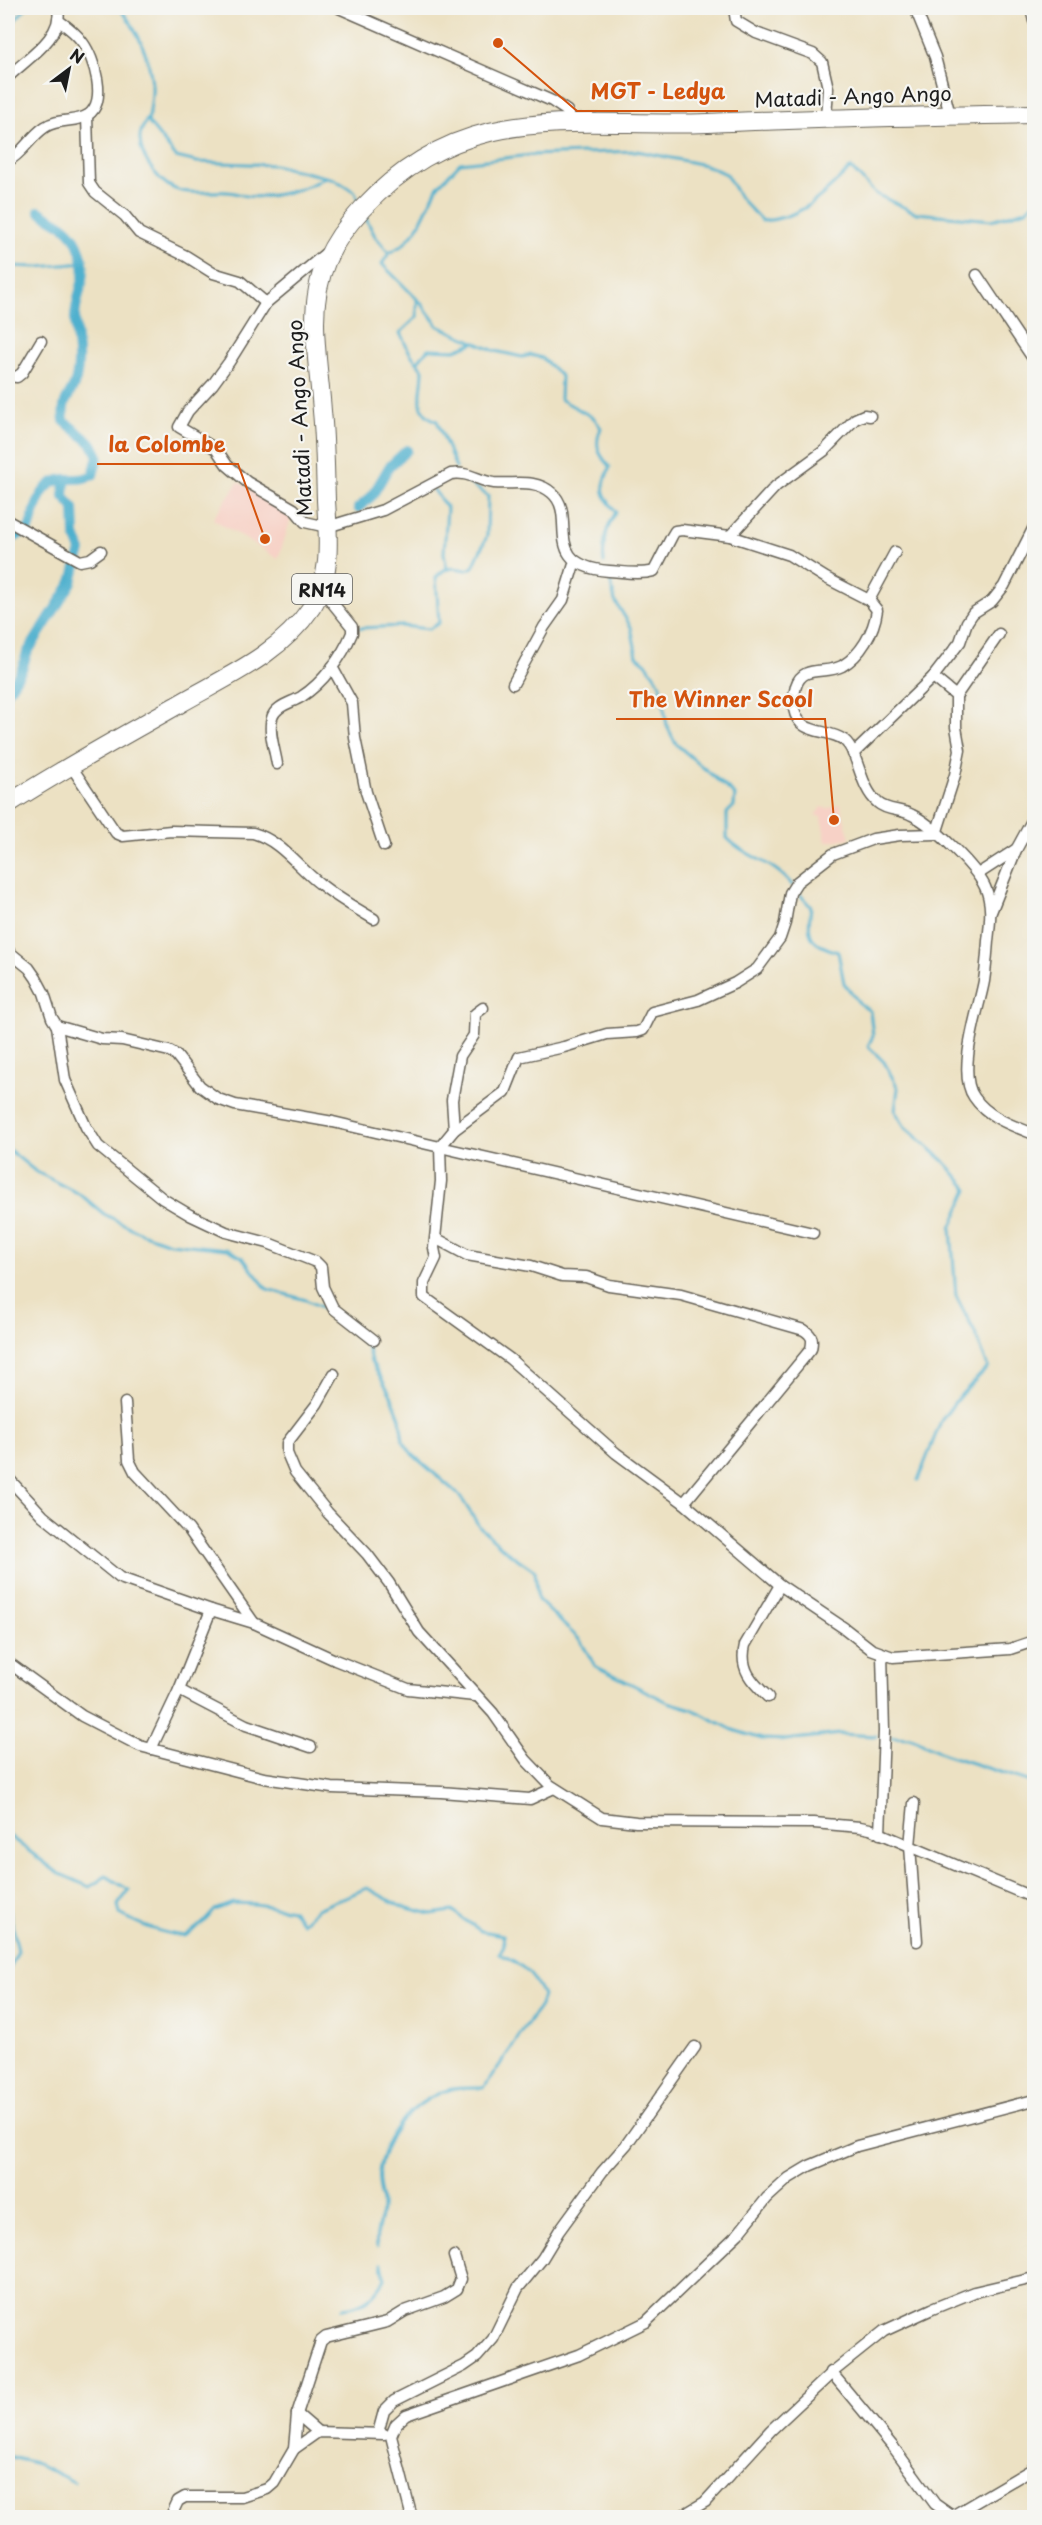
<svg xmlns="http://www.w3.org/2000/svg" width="1042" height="2525" viewBox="0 0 1042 2525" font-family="'Playpen Sans',sans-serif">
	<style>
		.built { fill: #f7d1c6 }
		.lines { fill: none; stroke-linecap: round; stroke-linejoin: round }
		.stream { stroke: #50b0ce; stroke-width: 3 }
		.canal { stroke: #50b0ce; stroke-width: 10 }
		.minor-casing { stroke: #656156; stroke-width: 13 }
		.trunk-casing { stroke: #656156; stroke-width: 20 }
		.minor { stroke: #fff; stroke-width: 10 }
		.trunk { stroke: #fff; stroke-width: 18 }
		.labels { text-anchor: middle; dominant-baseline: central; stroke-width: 4.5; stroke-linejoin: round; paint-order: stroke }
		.shield { fill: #f6f6f2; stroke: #5d5d5c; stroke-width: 1.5 }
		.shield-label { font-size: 18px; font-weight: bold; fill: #1c1c1c }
		.street-label { font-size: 20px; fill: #1c1c1c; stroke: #f6f6f2 }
		.leader { fill: none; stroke: #d4530e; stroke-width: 2 }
		.callout-dot { fill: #d4530e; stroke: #f6f6f2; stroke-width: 2 }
		.callout-label { font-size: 21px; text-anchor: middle; font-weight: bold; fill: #d4530e; stroke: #f6f6f2; stroke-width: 4.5; stroke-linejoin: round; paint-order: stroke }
	</style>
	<rect width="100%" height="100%" fill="#f6f6f2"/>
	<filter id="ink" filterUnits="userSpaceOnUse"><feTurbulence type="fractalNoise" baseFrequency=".0167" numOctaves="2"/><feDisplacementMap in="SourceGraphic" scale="12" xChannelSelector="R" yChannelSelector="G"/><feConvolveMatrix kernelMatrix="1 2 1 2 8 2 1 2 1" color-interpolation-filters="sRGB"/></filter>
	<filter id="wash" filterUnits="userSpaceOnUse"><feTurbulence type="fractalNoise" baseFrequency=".008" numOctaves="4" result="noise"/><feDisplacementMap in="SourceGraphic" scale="24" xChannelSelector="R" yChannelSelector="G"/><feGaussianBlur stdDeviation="1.35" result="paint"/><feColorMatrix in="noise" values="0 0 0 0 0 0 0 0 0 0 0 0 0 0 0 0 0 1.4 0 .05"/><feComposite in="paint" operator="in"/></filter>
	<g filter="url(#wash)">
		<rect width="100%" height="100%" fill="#ece1c3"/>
		<g class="built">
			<polygon points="238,482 294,509 278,559 213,519"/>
			<polygon points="840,804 850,838 826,842 821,817 815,815 822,807 827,809"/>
		</g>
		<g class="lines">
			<g class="stream">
				<path d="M119,8C137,27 150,58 152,85C153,97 150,110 148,122L176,157L197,162L274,165L334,179L355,192L359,203"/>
				<polyline points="8,28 26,8"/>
				<path d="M147,119C144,126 139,131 140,140C141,160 162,187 181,191C196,194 213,191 228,192C234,192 240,195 246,196C269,199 306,190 325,177"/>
				<path d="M365,217L375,236L389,253L403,245L417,229L438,186L460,163L531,155L637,151L705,165L726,174L740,198L762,221C804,218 822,195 851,168L876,194L916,213L992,220L1026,210L1034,202"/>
				<path d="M389,253L382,264L421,303L438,326L495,351L522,357L531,355L542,358L561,376L560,399L594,418L601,428C594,445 598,454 610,467C600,490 601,493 616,512C606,527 602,543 604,562"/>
				<polyline points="8,266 39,267 84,263"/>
				<path d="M417,300V317L400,333L410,353L423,370C423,392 412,412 437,421L456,468"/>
				<polyline points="418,361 428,349 455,350 473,343"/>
				<polyline points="433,489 447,508 444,553 447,569"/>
				<path d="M610,580L615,601L631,627L637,656L646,663L660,684L667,726L676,744L735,795L734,806L727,813V838C746,858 774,861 792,885"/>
				<polyline points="360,628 403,626 429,629 439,623 436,577 444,570 453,568 467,570 473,567 487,536 488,496 462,478"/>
				<path d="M796,890L811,907C807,936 808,943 838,952L844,983L860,1004L870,1011L873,1036L868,1046L884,1062L898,1088L895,1111L905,1127L944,1161L968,1189L951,1228L956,1296L975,1333L988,1367L958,1398L941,1421L918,1480"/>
				<polyline points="8,1149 35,1171 81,1195 104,1214 141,1233 170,1243 227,1249 242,1257 267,1289 306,1300 321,1307 339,1321 367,1345 371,1361 391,1395 400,1418 403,1441 412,1454 460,1496 479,1526 505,1550 535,1571 538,1600 580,1640 595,1666 668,1702 692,1709 733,1730 762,1739 785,1740 840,1734 876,1736"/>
				<polyline points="892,1737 912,1738 944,1754 1034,1783"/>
				<path d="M8,1835L58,1873L90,1887L106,1876L129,1890L118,1905L120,1914C142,1926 160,1933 185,1936L202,1924L215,1910L233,1903L255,1904L292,1910L302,1923L317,1909L367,1888L400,1906L431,1914L452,1911L481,1931L503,1935L504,1945L499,1954C521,1963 533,1974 543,1995L540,2006L484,2088C470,2088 455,2087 442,2092C408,2106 384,2137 379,2172C377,2183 382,2194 382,2205C383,2219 374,2231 377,2246"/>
				<polyline points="8,1904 18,1951 8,1973"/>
				<polyline points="8,1999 8,2003"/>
				<path d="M343,2308C364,2306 374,2297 385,2279L382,2264"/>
				<polyline points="8,2456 38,2464 74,2482"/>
			</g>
			<g class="canal">
				<polyline points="358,508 372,496 389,467 407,450"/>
				<path d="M8,539L10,540L29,529C36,510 39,480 66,479C77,479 82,480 93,475L98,456L92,444L64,421C61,397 71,399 76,379C81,359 76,339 75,319C75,305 80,292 83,279C86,263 79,239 66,228C58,222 47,217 39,211"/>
				<polyline points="8,691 22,669 27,653 72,582 78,560 81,551 75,535 74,508 64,497 65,479"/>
			</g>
		</g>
	</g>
	<g filter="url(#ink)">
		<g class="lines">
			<defs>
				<g id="minor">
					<polyline points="339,8 552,101 567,111 570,121"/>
					<polyline points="734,8 736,21 756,33 813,54 822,62 828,88 826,118"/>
					<polyline points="915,8 935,57 950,115"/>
					<polyline points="1031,8 1034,21"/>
					<path d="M8,77C26,59 64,37 58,8"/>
					<polyline points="87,116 89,183 95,192 125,216 139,233 186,256 213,273 240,281 266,303"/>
					<path d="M8,161C23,153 30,137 45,127C58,118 76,123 88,115C108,101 94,58 83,43C77,34 68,27 59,21"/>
					<path d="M326,253L266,303L229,362L213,384L188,411L179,427L216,449L227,465L247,482L294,509L305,522L327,527L383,510L451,474C468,471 478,481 494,483C514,485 535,478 552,493C579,516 538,565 609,571C624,572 640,575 654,571L672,536L675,531L682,530L730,536L789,555L826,578L869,600L877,610C874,632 861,655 842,666C825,675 803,664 796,686C794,693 793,702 794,709C799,736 828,728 844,740C859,752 859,787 878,803C887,811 901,809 912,815C932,824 976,867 985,887C993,904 990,923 988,941C987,954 986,968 984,981C979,1009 956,1072 974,1097C987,1117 1013,1126 1034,1134"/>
					<polyline points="977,275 1034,360"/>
					<polyline points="8,376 17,377 22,373 41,341"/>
					<polyline points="8,521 80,561 90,559 101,551"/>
					<polyline points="730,536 776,486 824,451 855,419 864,415 870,416"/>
					<polyline points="869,600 895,552"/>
					<polyline points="332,667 352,703 355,738 366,792 384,846"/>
					<polyline points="513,684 544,627 563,600 575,561"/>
					<polyline points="956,696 999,634"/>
					<polyline points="853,754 933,677 960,642 967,622 973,613 992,601 1004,586 1034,527"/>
					<path d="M277,764C275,750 268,732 272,718C275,706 291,703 301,697C323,683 342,657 352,633V627L322,590"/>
					<path d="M71,766L116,833L123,836L171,831L253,833C281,841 296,865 319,883C336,897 355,908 374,919"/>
					<polyline points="978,874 1015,850"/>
					<polyline points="991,912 1016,850 1034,817"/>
					<polyline points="8,951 29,968 36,978 44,993 52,1018 57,1026 102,1039 122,1040 169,1051 176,1055 200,1086 218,1099 235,1105 333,1122 440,1147 441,1181 434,1248 436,1258 424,1283 424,1297 510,1359 616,1453 684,1503 780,1585 844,1628 871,1649 893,1657 1010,1649 1034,1641"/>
					<polyline points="57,1026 65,1080 86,1127 98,1146 163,1199 190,1215 226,1232 268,1243 316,1262 321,1267 323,1287 333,1308 374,1340"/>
					<polyline points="454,1130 452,1100 460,1056 474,1035 475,1014 483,1008"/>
					<polyline points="813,1233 440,1147 454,1130 505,1092 519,1057 564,1047 607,1034 637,1032 643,1030 652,1012 698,1000 735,983 757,969 780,938 785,923 790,893 797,882 833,854 873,839 900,835 936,834 955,775 960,750 956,727 956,696 933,677"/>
					<path d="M437,1239L467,1255L531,1266L562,1276L586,1277L609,1285L681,1295L804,1330C813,1336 813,1340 811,1349L684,1503"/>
					<polyline points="334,1374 317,1404 287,1443 287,1453 295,1472 328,1513 367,1554 389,1583 419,1632 493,1713 526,1760 550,1785 602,1818 636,1822 814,1823 860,1827 870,1829 910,1846 917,1941"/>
					<polyline points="125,1403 129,1460 135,1472 189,1530 254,1623"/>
					<polyline points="8,1478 43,1516 120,1578 211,1610"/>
					<polyline points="9,1663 82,1716 140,1746 264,1778 332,1788 441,1792 530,1799 554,1788"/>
					<path d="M768,1697C752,1682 739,1669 745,1645L780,1585"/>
					<polyline points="311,1747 246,1725 179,1690 211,1610 254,1623 335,1660 408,1689 475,1696"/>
					<polyline points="151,1749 179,1690"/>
					<polyline points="914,1803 910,1846 1034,1898"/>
					<polyline points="880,1834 884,1731 882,1654"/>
					<polyline points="831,2372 894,2448 935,2504 952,2516 1034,2468"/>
					<polyline points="297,2414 318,2432"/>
					<polyline points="378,2433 384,2411 394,2401 464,2366 477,2357 493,2339 518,2288 542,2259 559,2231 602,2172 626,2145 695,2047"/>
					<polyline points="294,2449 318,2432 384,2434"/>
					<polyline points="170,2518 178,2501 185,2497 242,2497 267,2489 274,2483 294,2449 297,2414 321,2341 326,2337 387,2322 405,2311 444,2297 457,2289 461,2279 454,2256"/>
					<polyline points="412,2518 391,2436 396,2424 406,2415 579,2355 646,2322 738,2234 767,2198 789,2178 809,2166 857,2146 1034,2100"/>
					<polyline points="678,2518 705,2502 771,2430 834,2371 884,2331 932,2309 974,2292 1034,2278"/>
				</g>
				<path id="trunk" d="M8,804C64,768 123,736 181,703C228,676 280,654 311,608C333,576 328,537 326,500C325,470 325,441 322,411C320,382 315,352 315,322C315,275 330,243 362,209C466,97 574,128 708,123C817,118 926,116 1034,114"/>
			</defs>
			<use href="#minor" class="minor-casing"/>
			<use href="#trunk" class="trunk-casing"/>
			<use href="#minor" class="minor"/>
			<use href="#trunk" class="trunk"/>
		</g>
	</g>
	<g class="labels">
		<rect class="shield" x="292" y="574" width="60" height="30" rx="4.5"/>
		<g class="shield-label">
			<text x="322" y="589">RN14</text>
		</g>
		<g class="street-label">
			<text transform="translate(853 96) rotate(-2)">Matadi - Ango Ango</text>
			<text transform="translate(299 418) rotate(-93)">Matadi - Ango Ango</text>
		</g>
	</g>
	<path class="leader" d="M498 43L577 111H738M265 539L238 464H97M834 820L825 719H616"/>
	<g class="callout-dot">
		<circle cx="498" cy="43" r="6"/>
		<circle cx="265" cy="539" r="6"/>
		<circle cx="834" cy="820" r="6"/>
	</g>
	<g class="callout-label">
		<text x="658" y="99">MGT - Ledya</text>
		<text x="167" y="452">la Colombe</text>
		<text x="721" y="707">The Winner Scool</text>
	</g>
	<rect width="1042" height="2525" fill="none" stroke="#f6f6f2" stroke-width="30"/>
	<g transform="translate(69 69) rotate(32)" stroke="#f6f6f2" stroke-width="4.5" paint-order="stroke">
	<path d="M0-4.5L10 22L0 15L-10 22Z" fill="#1c1c1c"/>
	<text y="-9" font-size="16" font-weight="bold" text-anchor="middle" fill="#1c1c1c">N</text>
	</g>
</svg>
